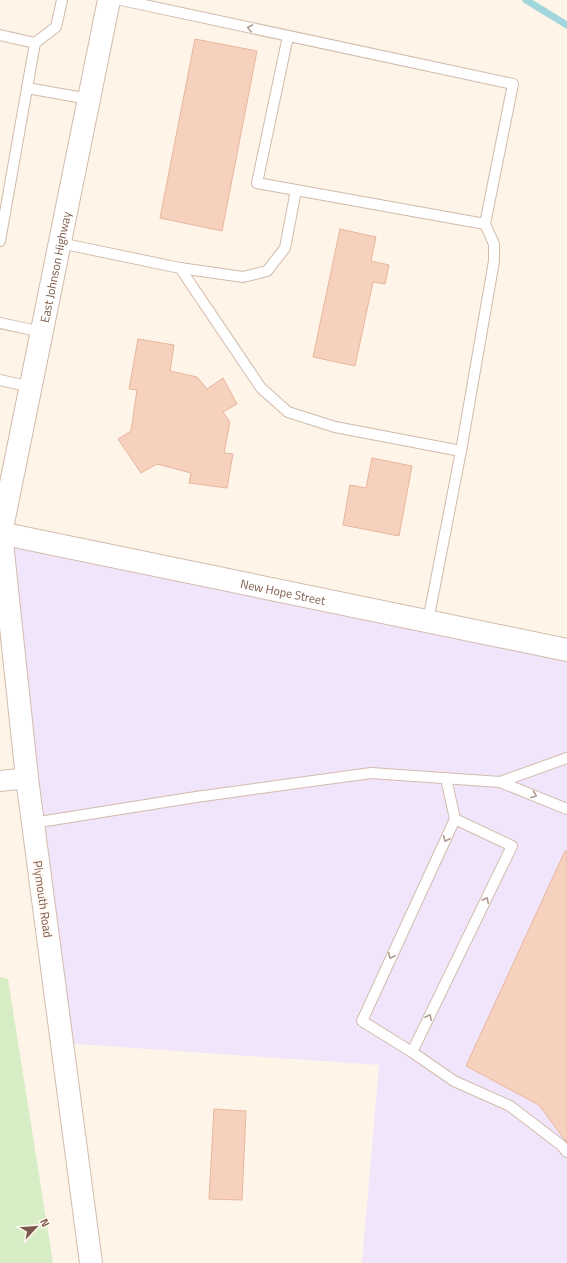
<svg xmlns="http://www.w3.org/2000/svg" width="567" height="1263" viewBox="0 0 567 1263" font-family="'Titillium Web',sans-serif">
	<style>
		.education { fill: #f1e5fb }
		.green { fill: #d7edc5 }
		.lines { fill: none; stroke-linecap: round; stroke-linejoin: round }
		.stream { stroke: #a0d6dc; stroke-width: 7 }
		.building { fill: #f5d1be; stroke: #e9b69d }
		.service-casing { stroke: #d2bbac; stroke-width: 12 }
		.minor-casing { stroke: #d2bbac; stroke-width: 22 }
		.tertiary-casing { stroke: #d2bbac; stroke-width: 24 }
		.service { stroke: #fff; stroke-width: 10 }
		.minor { stroke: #fff; stroke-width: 20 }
		.tertiary { stroke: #fff; stroke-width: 22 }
		.oneway { stroke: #b09b92 }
		.labels { text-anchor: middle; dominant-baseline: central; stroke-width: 3; stroke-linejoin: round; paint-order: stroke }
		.street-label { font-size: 12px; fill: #7b594a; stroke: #fff8f0 }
	</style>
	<rect width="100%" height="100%" fill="#fef4e8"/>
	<polygon class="education" points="1,533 567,650 567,1263 362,1263 379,1065 62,1043"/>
	<polygon class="green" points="0,977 8,979 53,1263 0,1263"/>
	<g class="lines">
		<polyline class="stream" points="526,0 567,25"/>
	</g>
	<g class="building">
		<polygon points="195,39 257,51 222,231 160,218"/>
		<polygon points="340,229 376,237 371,261 389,265 385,284 373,282 355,366 313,357"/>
		<polygon points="138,339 174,345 170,371 197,377 207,389 223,378 237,404 223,412 230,422 224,453 233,454 227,488 189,483 191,473 157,464 141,473 118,439 131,431 137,390 129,389"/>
		<polygon points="372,458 412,466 399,536 343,525 350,485 366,488"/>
		<polygon points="565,851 567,851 567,1143 539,1105 466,1066"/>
		<polygon points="214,1109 246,1111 242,1200 209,1199"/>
	</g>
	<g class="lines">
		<defs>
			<g id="service">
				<polyline points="121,0 513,84 485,224 494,244 494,261 461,451 428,621"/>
				<polyline points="0,35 35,43"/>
				<polyline points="288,36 257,183 485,224"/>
				<polyline points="27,88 89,99"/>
				<polyline points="0,241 35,43 56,27 62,0"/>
				<polyline points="60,243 180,268 261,388 288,412 335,427 461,451"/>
				<polyline points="180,268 243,277 267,271 285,248 296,190"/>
				<polyline points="0,323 42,332"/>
				<polyline points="0,380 31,387"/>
				<polyline points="446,778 455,819"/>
				<polyline points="500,782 567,758"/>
				<polyline points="33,823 196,797 371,773 500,782 567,809"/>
				<polyline points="412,1052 512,846 455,819 362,1021 412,1052 454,1081 510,1106 561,1145 567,1152"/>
			</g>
			<polyline id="minor" points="0,781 27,778"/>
			<g id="tertiary">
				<path id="s1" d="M0,533L567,650"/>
				<path id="s2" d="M91,1263L27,778L1,533L109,0"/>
			</g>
		</defs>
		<use href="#service" class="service-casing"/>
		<use href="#minor" class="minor-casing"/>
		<use href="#tertiary" class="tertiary-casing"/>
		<use href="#service" class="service"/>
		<use href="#minor" class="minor"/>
		<use href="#tertiary" class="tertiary"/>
	</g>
	<defs><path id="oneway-chevron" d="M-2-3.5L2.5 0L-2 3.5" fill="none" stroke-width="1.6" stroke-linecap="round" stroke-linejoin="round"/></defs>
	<g class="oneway">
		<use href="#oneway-chevron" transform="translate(250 28) rotate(-168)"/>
		<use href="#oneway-chevron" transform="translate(534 795) rotate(21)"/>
		<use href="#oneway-chevron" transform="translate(446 839) rotate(115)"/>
		<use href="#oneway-chevron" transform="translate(486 900) rotate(-64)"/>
		<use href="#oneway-chevron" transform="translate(391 956) rotate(115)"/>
		<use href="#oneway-chevron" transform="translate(429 1017) rotate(-64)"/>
	</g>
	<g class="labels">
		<g class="street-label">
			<text stroke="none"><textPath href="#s2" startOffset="1007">East Johnson Highway</textPath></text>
			<text stroke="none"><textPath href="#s1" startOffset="289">New Hope Street</textPath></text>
			<text transform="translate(43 899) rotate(82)">Plymouth Road</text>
		</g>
	</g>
	<g transform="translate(36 1227) rotate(64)" stroke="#fff8f0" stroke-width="3" paint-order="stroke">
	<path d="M0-3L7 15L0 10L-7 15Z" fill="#7b594a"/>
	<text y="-6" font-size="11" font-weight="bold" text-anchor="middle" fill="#7b594a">N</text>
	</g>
</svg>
